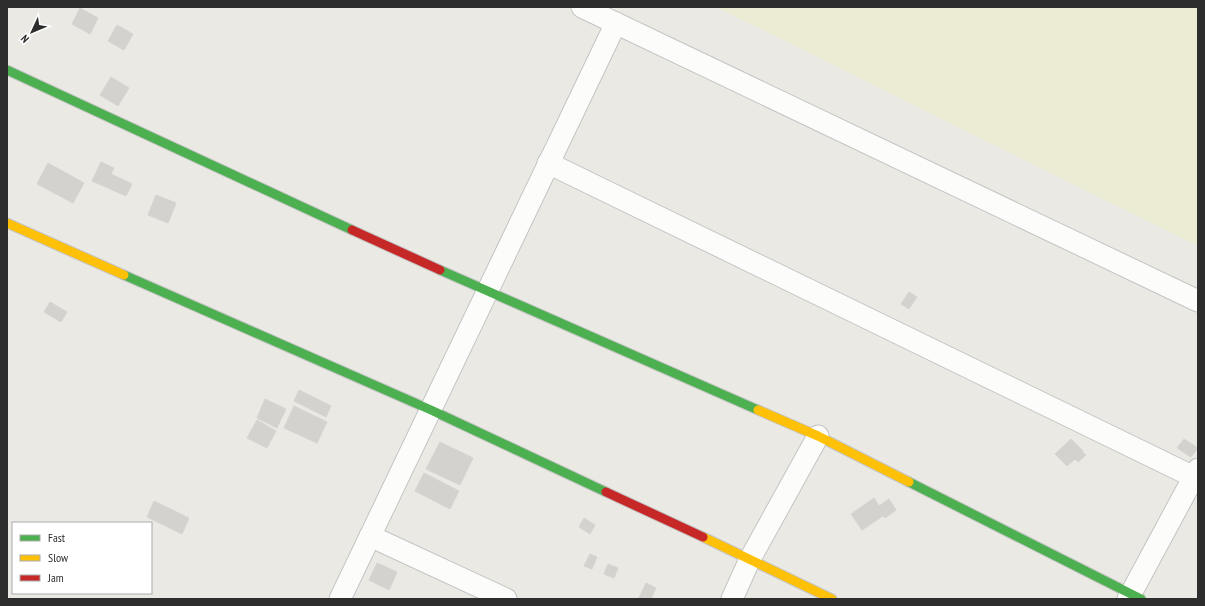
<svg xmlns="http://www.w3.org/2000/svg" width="1205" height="606" viewBox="0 0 1205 606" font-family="'PT Sans Narrow',sans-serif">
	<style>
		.sand { fill: #ececd5 }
		.building { fill: #d3d2cf; stroke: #d5d5d0 }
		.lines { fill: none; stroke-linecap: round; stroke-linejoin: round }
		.street-casing { stroke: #c4c4c4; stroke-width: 23 }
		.fast-casing { stroke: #c4c4c4; stroke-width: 11 }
		.slow-casing { stroke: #c4c4c4; stroke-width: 11 }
		.jam-casing { stroke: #c4c4c4; stroke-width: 11 }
		.street { stroke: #fcfcfb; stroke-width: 21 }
		.fast { stroke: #4caf50; stroke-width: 9 }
		.slow { stroke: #ffc107; stroke-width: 9 }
		.jam { stroke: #c62828; stroke-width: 9 }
	</style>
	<rect width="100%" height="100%" fill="#eae9e4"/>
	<polygon class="sand" points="716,7 1198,7 1198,246"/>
	<g class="building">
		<polygon points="80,8 98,18 90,34 72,24"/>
		<polygon points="117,25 133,34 124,50 108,41"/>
		<polygon points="111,77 129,88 118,106 100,95"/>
		<polygon points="101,162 114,168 111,174 132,184 126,196 92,181"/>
		<polygon points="48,163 84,183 73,203 37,184"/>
		<polygon points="156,195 176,203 168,223 148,215"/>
		<polygon points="909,292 917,297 909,309 901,304"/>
		<polygon points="50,302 67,312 61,322 44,312"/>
		<polygon points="299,390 331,406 326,417 294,401"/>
		<polygon points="265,399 286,409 277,428 257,418"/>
		<polygon points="294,406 327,422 317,443 284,428"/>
		<polygon points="257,420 276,431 267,448 247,438"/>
		<polygon points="1071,439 1083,451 1082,452 1086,455 1078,462 1075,459 1067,466 1055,454"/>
		<polygon points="1184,439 1198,448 1191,457 1177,448"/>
		<polygon points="440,442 473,458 460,485 426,469"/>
		<polygon points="424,473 459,491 450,509 415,491"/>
		<polygon points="874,498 879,506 889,499 896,510 885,518 883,516 862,530 851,514"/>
		<polygon points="154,501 189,518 182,534 147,517"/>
		<polygon points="584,518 595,525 590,534 579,527"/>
		<polygon points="590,554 597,557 592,569 584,566"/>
		<polygon points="377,563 397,572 389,590 369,580"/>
		<polygon points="608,564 618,568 614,578 604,574"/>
		<polygon points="646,583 656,588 651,599 642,599 639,598"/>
	</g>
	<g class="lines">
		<defs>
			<g id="street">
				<polyline points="582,7 1198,301"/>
				<polyline points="548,163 1198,479"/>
				<polyline points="370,536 506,599"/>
				<polyline points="340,599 616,23"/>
				<polyline points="732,599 750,559 818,436"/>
				<polyline points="1128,599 1198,469"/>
			</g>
			<g id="fast">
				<polyline points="7,70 352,230"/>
				<polyline points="440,270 758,410"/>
				<polyline points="124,275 431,410 606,492"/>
				<polyline points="909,482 1141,599"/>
			</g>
			<g id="slow">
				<polyline points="7,223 124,275"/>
				<polyline points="758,410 818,436 909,482"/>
				<polyline points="703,537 832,599"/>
			</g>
			<g id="jam">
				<polyline points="352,230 440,270"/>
				<polyline points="606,492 703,537"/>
			</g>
		</defs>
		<use href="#street" class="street-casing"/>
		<use href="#fast" class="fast-casing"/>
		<use href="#slow" class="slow-casing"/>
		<use href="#jam" class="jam-casing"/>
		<use href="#street" class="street"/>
		<use href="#fast" class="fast"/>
		<use href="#slow" class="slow"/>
		<use href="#jam" class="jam"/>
	</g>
	<rect width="1205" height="606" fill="none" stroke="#2d2d2d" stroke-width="16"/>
	<rect x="12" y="522" width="140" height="72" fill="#ffffff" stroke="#ababab"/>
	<rect x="20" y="535" width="20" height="6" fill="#4caf50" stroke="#ababab"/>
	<text x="48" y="542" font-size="12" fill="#2d2d2d">Fast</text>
	<rect x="20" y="555" width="20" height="6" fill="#ffc107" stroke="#ababab"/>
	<text x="48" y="562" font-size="12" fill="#2d2d2d">Slow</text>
	<rect x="20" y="575" width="20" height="6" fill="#c62828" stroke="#ababab"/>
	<text x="48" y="582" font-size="12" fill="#2d2d2d">Jam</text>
	<g transform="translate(32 32) rotate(226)" stroke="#ffffff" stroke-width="3" paint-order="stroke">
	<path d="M0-3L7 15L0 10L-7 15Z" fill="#2d2d2d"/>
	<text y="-6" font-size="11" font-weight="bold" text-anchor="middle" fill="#2d2d2d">N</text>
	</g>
</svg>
